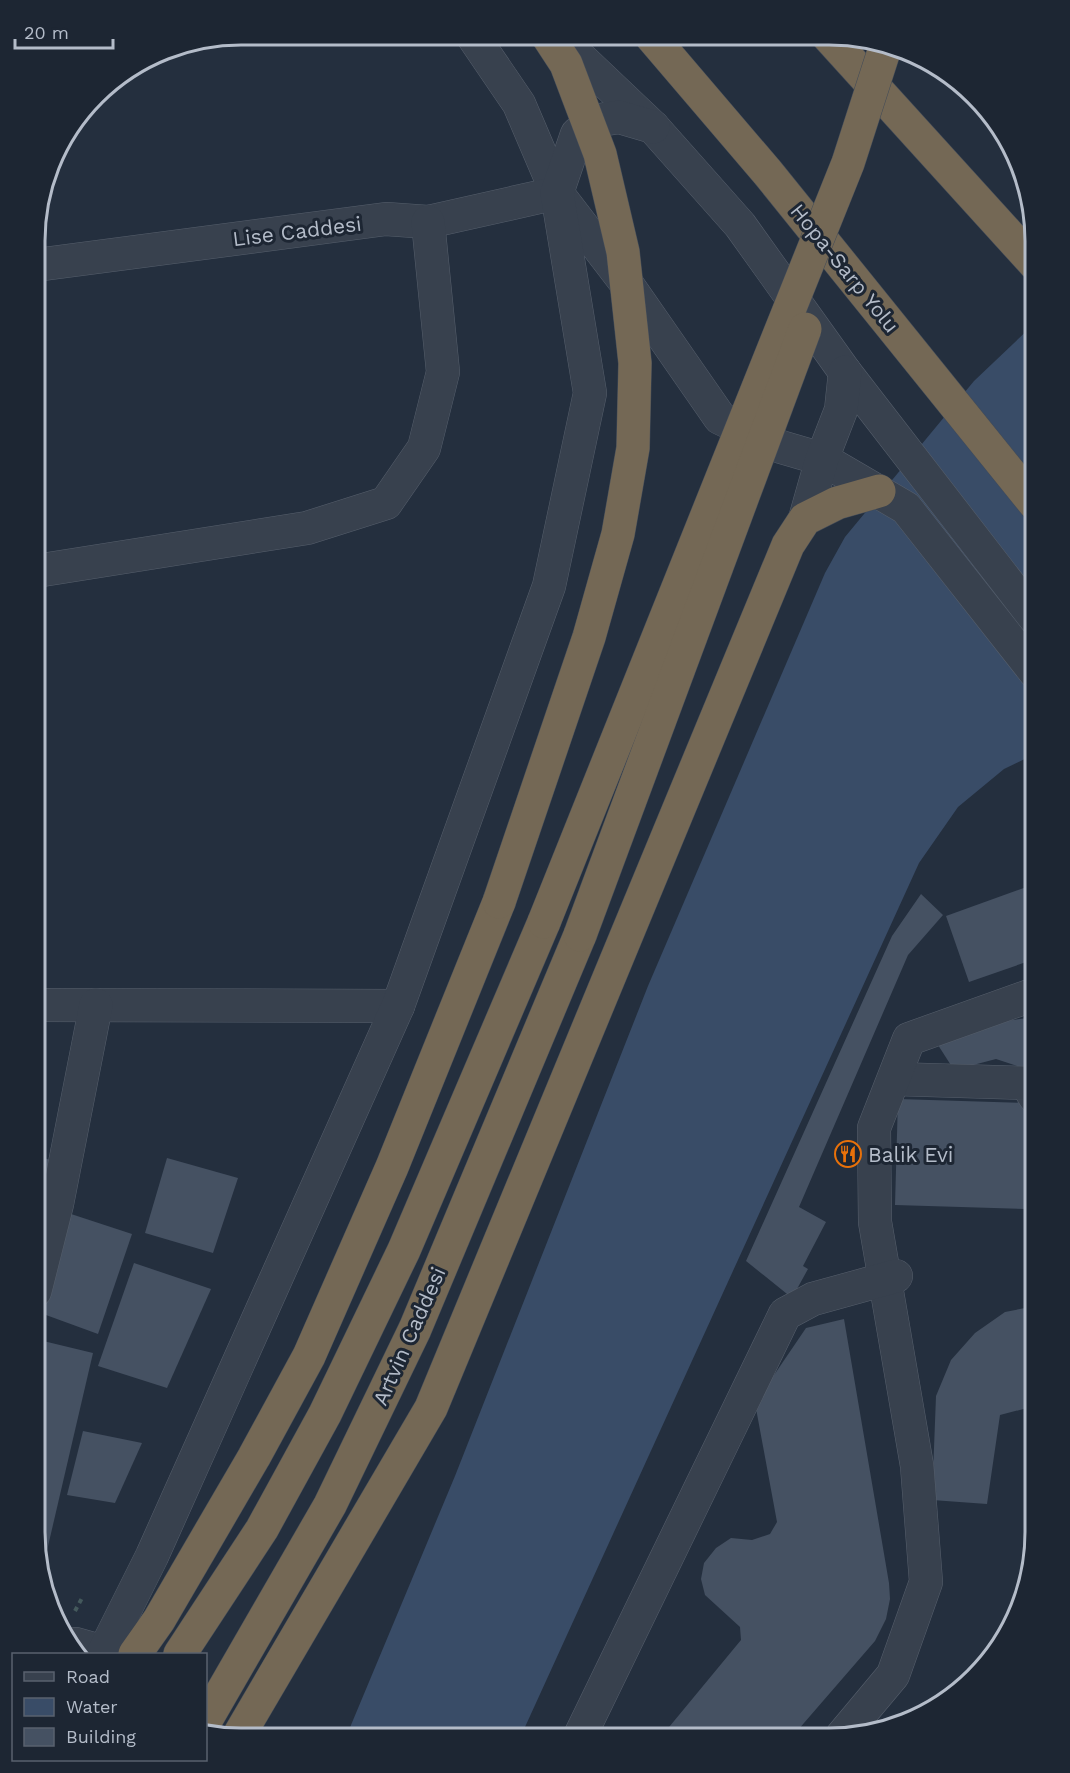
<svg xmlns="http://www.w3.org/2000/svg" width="1070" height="1773" viewBox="0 0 1070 1773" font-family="'Work Sans',sans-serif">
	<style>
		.water { fill: #394c67 }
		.building { fill: #455162 }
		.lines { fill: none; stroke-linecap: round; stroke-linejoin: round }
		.minor-casing { stroke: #565f6c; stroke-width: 34 }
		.highway-casing { stroke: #434c59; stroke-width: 34 }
		.path { stroke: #44595c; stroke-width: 4; stroke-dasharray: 4.5 4.5; stroke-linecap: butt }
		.minor { stroke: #38414e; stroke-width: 33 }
		.highway { stroke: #746855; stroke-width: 33 }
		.highway-bridge-casing { stroke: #434c59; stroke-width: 34; stroke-linecap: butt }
		.highway-bridge { stroke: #746855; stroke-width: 33 }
		.labels { text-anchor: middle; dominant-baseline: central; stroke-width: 6; stroke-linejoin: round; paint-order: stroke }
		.street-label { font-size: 21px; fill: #b4bcc9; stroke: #1d2633 }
		.poi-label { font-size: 21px; fill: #b4bcc9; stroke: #1d2633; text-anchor: start }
		.rim { fill: none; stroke: #b4bcc9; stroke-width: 3 }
	</style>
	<rect width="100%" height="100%" fill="#242f3e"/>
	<polygon class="water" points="1035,323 1035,754 1004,769 958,807 919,863 520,1738 346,1737 455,1476 648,986 825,573 845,537 974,381"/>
	<g class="building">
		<polygon points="1035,884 1035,959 969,982 946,916"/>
		<polygon points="921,894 943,915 908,955 799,1207 826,1222 803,1266 808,1269 792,1298 746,1261 892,936"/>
		<polygon points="1035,1017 1035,1072 996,1059 954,1070 938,1045 983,1024"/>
		<polygon points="898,1099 1029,1103 1026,1209 895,1205"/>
		<polygon points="35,1155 59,1163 35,1239"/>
		<polygon points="167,1158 238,1178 213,1253 145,1233"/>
		<polygon points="68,1213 132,1234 98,1334 35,1311 35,1304"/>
		<polygon points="134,1263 211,1289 167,1388 98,1366"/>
		<polygon points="1035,1306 1035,1406 1000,1415 987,1504 932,1500 936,1396 951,1360 975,1333 1005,1312"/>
		<polygon points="844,1319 889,1583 890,1599 886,1619 875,1641 791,1738 660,1738 741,1640 740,1627 705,1595 701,1579 704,1563 716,1548 731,1538 752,1540 770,1534 777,1522 755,1403 806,1328"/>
		<polygon points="35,1339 93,1353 42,1572 34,1532"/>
		<polygon points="83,1431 142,1443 115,1503 67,1495"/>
	</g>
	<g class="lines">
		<defs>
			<g id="minor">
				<polyline points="472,35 519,104 557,193 629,287 720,418 781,447 822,459 906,508 1035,672"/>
				<polyline points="556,35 653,127 740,225 845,372 1035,618"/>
				<polyline points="36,265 386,219 428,222 557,193"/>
				<polyline points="805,519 822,459 841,410 845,372"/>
				<polyline points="36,571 307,528 386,503 424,448 443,372 428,222"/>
				<polyline points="35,1005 398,1006"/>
				<polyline points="894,1079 1026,1083 1035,1097"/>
				<polyline points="35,1291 57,1204 96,1005"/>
				<polyline points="76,1644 104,1652"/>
				<polyline points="103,1654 152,1556 398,1006 549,586 590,393 557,193 577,134 594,121 619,117 653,127"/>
				<polyline points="842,1736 893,1675 926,1582 917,1466 875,1222 874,1128 909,1039 1035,994"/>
				<polyline points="579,1738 785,1314 813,1299 896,1276"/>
			</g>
			<g id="highway">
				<polyline points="651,36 768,173 1035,504"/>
				<polyline points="828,36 1035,264"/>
				<polyline points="135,1654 159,1620 254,1457 309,1356 392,1167 499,902"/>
				<polyline points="180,1654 262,1529 325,1414 404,1250 544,922"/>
				<polyline points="206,1720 330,1505 415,1329 580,935"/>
				<polyline points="238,1737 431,1408 788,545 805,519 837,503 879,491"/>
			</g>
		</defs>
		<use href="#minor" class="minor-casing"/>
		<use href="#highway" class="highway-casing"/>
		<polyline class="path" points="75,1611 82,1598"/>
		<use href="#minor" class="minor"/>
		<use href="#highway" class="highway"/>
		<defs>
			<g id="highway-bridge">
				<polyline points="499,902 589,637 618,534 633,448 635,363 623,252 600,154 566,64 547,35"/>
				<polyline points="544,922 848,163 885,48"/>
				<polyline points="580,935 805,329"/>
			</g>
		</defs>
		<use href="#highway-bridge" class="highway-bridge-casing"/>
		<use href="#highway-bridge" class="highway-bridge"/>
	</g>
	<defs>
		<symbol id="restaurant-ring" viewBox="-11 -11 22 22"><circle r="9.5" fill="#1d2633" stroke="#e8710a" stroke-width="1.5"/><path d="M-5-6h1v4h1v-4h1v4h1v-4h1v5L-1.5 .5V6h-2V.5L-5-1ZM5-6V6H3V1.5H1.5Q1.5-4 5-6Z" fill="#e8710a"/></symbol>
	</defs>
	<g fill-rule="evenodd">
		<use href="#restaurant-ring" x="833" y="1139" width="30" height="30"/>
	</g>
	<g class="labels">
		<g class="street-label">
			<text transform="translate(297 231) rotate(-7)">Lise Caddesi</text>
			<text transform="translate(845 268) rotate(51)">Hopa-Sarp Yolu</text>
			<text transform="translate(409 1336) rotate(-66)">Artvin Caddesi</text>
		</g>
		<g class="poi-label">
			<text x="868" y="1154">Balik Evi</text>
		</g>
	</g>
	<path d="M0 0H1070V1773H0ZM241 45H829A196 196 0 0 1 1025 241V1532A196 196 0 0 1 829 1728H241A196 196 0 0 1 45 1532V241A196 196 0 0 1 241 45Z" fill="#1d2633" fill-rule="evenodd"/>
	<path class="rim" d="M241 45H829A196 196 0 0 1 1025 241V1532A196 196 0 0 1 829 1728H241A196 196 0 0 1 45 1532V241A196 196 0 0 1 241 45Z"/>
	<rect x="12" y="1653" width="195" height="108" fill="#1d2633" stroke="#59626f" stroke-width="1.5"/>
	<rect x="24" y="1672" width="30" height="9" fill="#38414e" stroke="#59626f" stroke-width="1.5"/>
	<text x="66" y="1683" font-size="18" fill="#b4bcc9">Road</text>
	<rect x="24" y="1698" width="30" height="18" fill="#394c67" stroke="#59626f" stroke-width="1.5"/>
	<text x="66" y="1713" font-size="18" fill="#b4bcc9">Water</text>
	<rect x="24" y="1728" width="30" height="18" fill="#455162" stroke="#59626f" stroke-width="1.5"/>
	<text x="66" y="1743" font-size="18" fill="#b4bcc9">Building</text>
	<path d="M15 39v9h98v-9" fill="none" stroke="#b4bcc9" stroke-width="3"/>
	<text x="24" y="39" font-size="18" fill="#b4bcc9" stroke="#1d2633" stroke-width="4.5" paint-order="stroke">20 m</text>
</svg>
